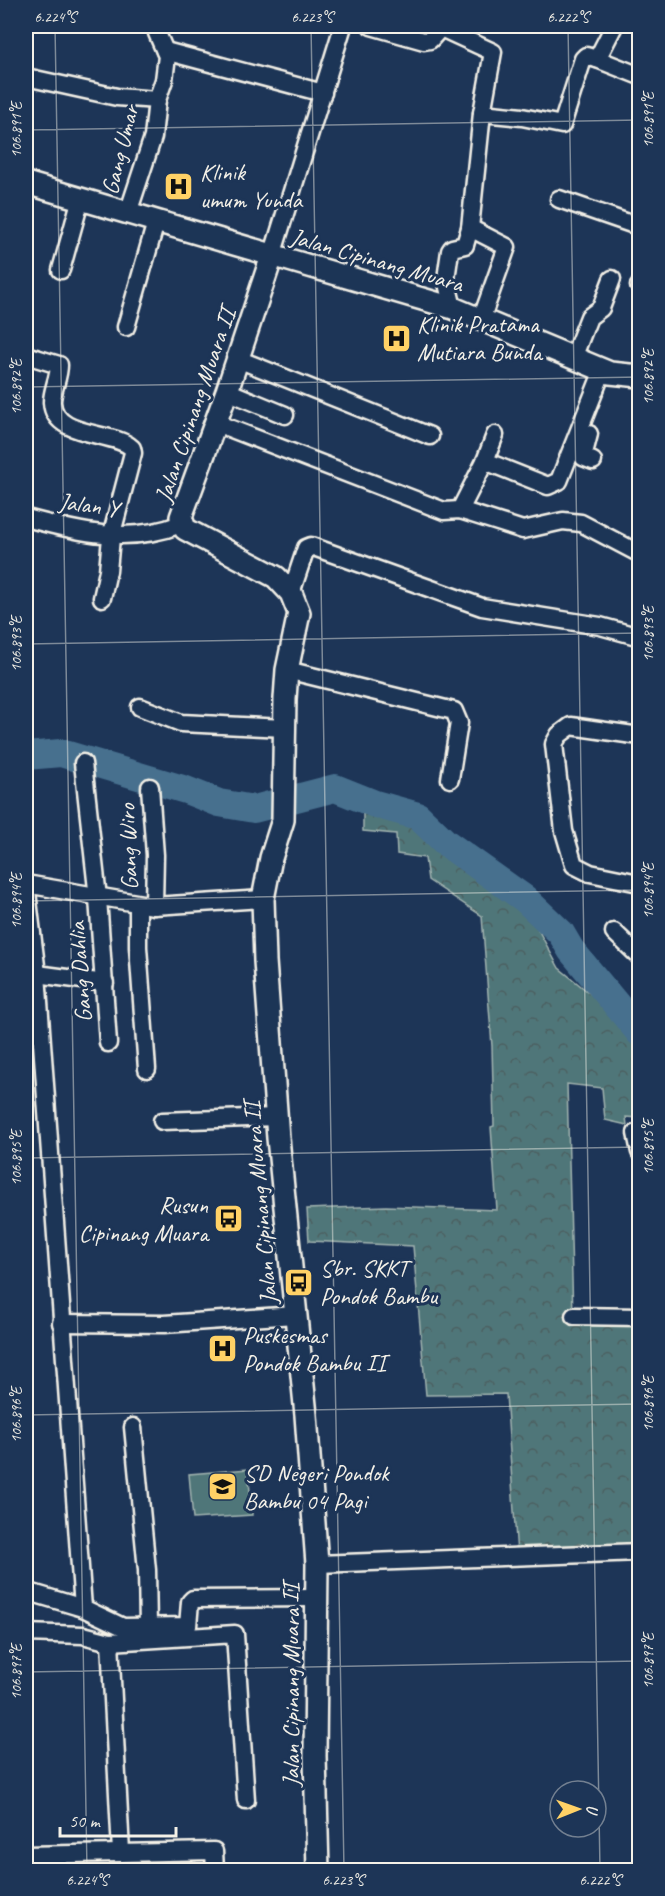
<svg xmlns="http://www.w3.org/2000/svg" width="665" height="1896" viewBox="0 0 665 1896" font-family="Caveat,sans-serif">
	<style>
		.forest { fill: url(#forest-crowns); stroke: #a2b4b0; stroke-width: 1.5 }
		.pitch { fill: #507679; stroke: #a2b4b0; stroke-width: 1.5 }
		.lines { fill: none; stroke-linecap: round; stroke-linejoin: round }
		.river { stroke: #466f8e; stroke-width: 28 }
		.minor-casing { stroke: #f4f1e8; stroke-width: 21 }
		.tertiary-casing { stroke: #f4f1e8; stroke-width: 26 }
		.minor { stroke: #1d3557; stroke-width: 16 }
		.tertiary { stroke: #1d3557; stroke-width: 21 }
		.ticks { fill: none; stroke: #f4f1e8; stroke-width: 1.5; stroke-opacity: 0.45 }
		.labels { text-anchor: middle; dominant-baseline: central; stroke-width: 6; stroke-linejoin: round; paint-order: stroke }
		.street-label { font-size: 24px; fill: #f4f1e8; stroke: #1d3557 }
		.poi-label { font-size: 24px; fill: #f4f1e8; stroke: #1d3557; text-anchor: start }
		.neatline { fill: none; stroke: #f4f1e8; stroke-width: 2 }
		.ticks-label { font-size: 15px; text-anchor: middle; fill: #f4f1e8 }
	</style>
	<defs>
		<pattern id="forest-crowns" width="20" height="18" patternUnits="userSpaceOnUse" patternTransform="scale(1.5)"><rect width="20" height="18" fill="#507679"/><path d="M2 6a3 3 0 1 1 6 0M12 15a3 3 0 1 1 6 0" fill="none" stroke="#4c5f60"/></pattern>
	</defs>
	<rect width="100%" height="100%" fill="#1d3557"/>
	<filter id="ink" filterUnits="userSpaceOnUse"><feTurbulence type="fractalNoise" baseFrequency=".0167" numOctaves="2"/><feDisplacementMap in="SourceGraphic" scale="12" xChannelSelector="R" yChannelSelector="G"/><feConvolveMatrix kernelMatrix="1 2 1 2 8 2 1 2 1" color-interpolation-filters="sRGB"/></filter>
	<g filter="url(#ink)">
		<polygon class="forest" points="363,806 416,819 444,844 524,904 559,968 615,1014 639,1048 639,1118 626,1117 627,1125 605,1120 602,1088 567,1084 573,1317 639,1318 639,1549 517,1555 506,1394 426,1395 413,1246 309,1241 307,1209 386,1206 497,1210 491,1127 494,1126 492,1046 482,916 428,880 425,858 397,854 396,834 363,831"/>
		<polygon class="pitch" points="248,1469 252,1515 193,1519 189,1474"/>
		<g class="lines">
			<polyline class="river" points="26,756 61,753 186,790 219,803 254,809 335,788 375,804 418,816 446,843 525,899 561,933 571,950 640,1033"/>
			<defs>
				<g id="minor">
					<polyline points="371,26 424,41 430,40 439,30 443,29 493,52 482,113 470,228 465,245 452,248 450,251 446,279 453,308"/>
					<polyline points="165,51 323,93"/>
					<polyline points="597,59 640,76"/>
					<polyline points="26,77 117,97 157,100"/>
					<polyline points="482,113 522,117 562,125 583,59 586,56 597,59 614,26"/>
					<polyline points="559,199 640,227"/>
					<polyline points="128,213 153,137 157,100 164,80 167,56 157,33 157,26"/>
					<polyline points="470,228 507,247 481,320"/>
					<polyline points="272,256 343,26"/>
					<polyline points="61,270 81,198"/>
					<polyline points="639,286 640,286"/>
					<polyline points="126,327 156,222"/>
					<path d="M26,355L59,365C59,378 52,390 52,402C54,439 113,430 132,448L133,453L111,537L108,571L102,598"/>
					<polyline points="573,358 589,317 601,308 612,279"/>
					<polyline points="238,359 430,436"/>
					<polyline points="227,391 285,415"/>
					<polyline points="216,423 444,511 460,510 523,530 563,521 581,523 640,554"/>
					<polyline points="589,434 583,457 593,461"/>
					<polyline points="485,461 495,435"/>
					<polyline points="460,510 485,461 548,486 559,481 603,370"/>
					<path d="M26,518C78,532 128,545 181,524"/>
					<polyline points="291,593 306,548 311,546 482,607 600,626 640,637"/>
					<polyline points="287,670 454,711 459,723 450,779"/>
					<polyline points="140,707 181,723 286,728"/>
					<polyline points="83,763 98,898 108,1043"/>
					<polyline points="150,787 155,855 154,906"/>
					<polyline points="639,883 590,873 574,865 564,831 554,744 559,735 571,726 640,736"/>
					<polyline points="26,884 37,974 83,1608"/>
					<polyline points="26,884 154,906 263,899"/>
					<polyline points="138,904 138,947 147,1069"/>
					<polyline points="614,932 640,957"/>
					<polyline points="37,974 105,983"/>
					<polyline points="162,1121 277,1117"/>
					<polyline points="636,1133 640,1152"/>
					<polyline points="574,1316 640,1317"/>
					<polyline points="61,1323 164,1324 295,1315"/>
					<polyline points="133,1427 147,1570 148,1627"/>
					<polyline points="317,1564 640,1552"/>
					<polyline points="26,1591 83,1608 123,1627 188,1626 190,1602 193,1599 317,1598"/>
					<polyline points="26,1633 83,1635 110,1642 235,1634 246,1800"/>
					<polyline points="110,1642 121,1852"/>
					<polyline points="26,1855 214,1851 215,1870"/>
				</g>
				<g id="tertiary">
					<polyline points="26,183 453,308 610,373 640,376"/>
					<polyline points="272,256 227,391 181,517 185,529 276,577 291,593 299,613 287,670 285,699 283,820 271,858 263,899 265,961 278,1138 306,1415 317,1564 315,1756 318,1870"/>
				</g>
			</defs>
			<use href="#minor" class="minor-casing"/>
			<use href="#tertiary" class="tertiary-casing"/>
			<use href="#minor" class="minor"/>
			<use href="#tertiary" class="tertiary"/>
		</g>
	</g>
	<path class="ticks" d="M55,26L87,1870M311,26L344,1870M568,26L600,1870M26,130L640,120M26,387L640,377M26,644L640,633M26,901L640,890M26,1158L640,1147M26,1415L640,1404M26,1672L640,1661"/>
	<defs>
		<symbol id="hospital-square" viewBox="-11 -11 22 22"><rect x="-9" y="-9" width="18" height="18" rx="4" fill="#ffd166" stroke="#1d3557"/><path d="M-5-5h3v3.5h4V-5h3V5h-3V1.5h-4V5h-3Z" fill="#111"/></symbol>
		<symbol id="bus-square" viewBox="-11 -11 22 22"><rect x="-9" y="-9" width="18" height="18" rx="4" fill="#ffd166" stroke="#1d3557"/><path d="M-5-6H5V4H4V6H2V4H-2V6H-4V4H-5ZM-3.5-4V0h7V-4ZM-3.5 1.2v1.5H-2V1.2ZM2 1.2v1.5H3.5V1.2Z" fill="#111"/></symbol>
		<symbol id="school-square" viewBox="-11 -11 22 22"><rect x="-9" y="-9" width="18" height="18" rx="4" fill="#ffd166" stroke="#1d3557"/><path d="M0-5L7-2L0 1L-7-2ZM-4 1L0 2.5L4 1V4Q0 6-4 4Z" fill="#111"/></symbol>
	</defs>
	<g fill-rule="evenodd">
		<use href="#hospital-square" x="162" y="170" width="33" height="33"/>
		<use href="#hospital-square" x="380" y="322" width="33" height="33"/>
		<use href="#bus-square" x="212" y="1202" width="33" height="33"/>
		<use href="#bus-square" x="282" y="1266" width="33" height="33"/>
		<use href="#hospital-square" x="206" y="1332" width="33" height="33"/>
		<use href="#school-square" x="206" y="1470" width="33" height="33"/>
	</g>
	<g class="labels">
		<g class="street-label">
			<text transform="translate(120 150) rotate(-76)">Gang Umar</text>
			<text transform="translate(377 260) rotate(16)">Jalan Cipinang Muara</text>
			<text transform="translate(195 405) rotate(-71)">Jalan Cipinang Muara II</text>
			<text transform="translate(89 505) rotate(8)">Jalan Y</text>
			<text transform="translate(128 847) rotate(-92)">Gang Wiro</text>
			<text transform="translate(80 972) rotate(-94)">Gang Dahlia</text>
			<text transform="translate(260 1203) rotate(-95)">Jalan Cipinang Muara II</text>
			<text transform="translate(291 1685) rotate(-90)">Jalan Cipinang Muara II</text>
		</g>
		<g class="poi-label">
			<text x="200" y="172">Klinik<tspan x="200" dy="28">umum Yunda</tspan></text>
			<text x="417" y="324">Klinik Pratama<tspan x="417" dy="28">Mutiara Bunda</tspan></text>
			<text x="208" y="1205" text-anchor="end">Rusun<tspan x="208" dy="28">Cipinang Muara</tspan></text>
			<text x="320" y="1268">Sbr. SKKT<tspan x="320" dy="28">Pondok Bambu</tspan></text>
			<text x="243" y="1335">Puskesmas<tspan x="243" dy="28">Pondok Bambu II</tspan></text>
			<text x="244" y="1473">SD Negeri Pondok<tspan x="244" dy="28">Bambu 04 Pagi</tspan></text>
		</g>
	</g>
	<rect width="665" height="1896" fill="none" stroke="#1d3557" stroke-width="66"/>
	<g transform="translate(578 1809) rotate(89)"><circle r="28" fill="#1d3557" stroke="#738091" stroke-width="1.5"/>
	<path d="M0-4.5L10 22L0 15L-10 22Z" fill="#ffd166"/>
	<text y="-9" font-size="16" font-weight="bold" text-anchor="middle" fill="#f4f1e8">U</text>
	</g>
	<path d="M60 1827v9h116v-9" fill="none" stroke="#f4f1e8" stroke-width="3"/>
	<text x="69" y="1827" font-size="18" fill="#f4f1e8" stroke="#1d3557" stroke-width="4.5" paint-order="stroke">50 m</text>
	<rect x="33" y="33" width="599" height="1830" class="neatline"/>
	<g class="ticks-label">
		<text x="55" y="22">6.224°S</text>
		<text x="312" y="22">6.223°S</text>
		<text x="568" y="22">6.222°S</text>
		<text transform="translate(648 120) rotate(-90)" y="5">106.891°E</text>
		<text transform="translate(16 130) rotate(-90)" y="5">106.891°E</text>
		<text transform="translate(648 377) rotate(-90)" y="5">106.892°E</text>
		<text transform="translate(16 387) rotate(-90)" y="5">106.892°E</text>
		<text transform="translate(648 634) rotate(-90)" y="5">106.893°E</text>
		<text transform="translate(16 644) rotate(-90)" y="5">106.893°E</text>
		<text transform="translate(648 891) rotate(-90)" y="5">106.894°E</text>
		<text transform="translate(16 901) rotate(-90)" y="5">106.894°E</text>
		<text transform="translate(648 1147) rotate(-90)" y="5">106.895°E</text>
		<text transform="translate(16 1158) rotate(-90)" y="5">106.895°E</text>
		<text transform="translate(648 1404) rotate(-90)" y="5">106.896°E</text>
		<text transform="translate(16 1415) rotate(-90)" y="5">106.896°E</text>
		<text transform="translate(648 1661) rotate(-90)" y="5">106.897°E</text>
		<text transform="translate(16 1672) rotate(-90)" y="5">106.897°E</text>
		<text x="87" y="1885">6.224°S</text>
		<text x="343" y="1885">6.223°S</text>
		<text x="600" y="1885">6.222°S</text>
	</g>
</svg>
